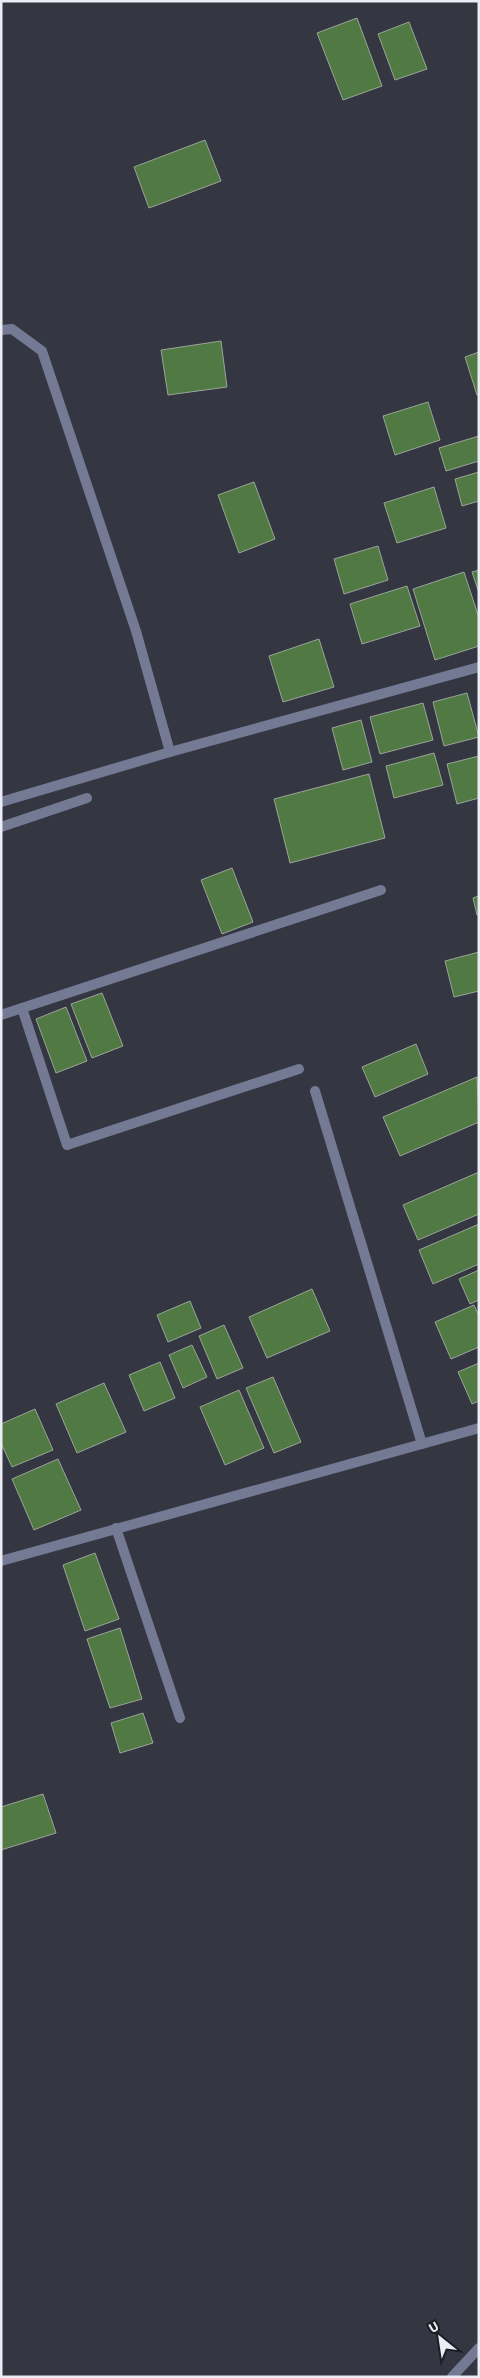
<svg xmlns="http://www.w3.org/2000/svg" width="480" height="2378" viewBox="0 0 480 2378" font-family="'Source Sans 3',sans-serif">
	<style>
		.building { fill: #507944; stroke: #9ba599 }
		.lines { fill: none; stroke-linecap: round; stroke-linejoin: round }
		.lane { stroke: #757a94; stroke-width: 10 }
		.street { stroke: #757a94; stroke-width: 10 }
	</style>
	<rect width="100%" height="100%" fill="#343642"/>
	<g class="building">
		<polygon points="357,18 382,86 343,100 317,33"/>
		<polygon points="409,22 427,69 395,80 378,34"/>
		<polygon points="205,140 221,181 149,208 134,167"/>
		<polygon points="221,341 227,387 168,395 161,350"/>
		<polygon points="479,352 479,395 477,395 465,357"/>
		<polygon points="428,402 440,440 395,455 383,416"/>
		<polygon points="479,436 479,461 446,471 439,448"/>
		<polygon points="479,472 479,501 462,506 455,479"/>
		<polygon points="254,482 275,539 239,553 218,495"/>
		<polygon points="434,487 446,528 397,543 384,503"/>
		<polygon points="378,546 388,580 344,594 334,559"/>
		<polygon points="479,570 479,593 472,572"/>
		<polygon points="464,572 479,618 479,646 435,660 413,589"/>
		<polygon points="407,586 420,626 362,644 350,604"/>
		<polygon points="319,639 334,687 283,702 269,656"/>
		<polygon points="467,693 479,737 444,746 433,702"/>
		<polygon points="423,703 433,740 380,754 370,717"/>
		<polygon points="361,720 372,762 343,770 332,728"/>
		<polygon points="434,753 443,785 394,798 386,766"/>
		<polygon points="479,756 479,798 457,804 447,764"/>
		<polygon points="369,774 385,838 290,863 274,799"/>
		<polygon points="232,868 253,922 222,934 201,880"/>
		<polygon points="479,896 479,914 477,915 473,898"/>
		<polygon points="479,952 479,991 454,997 445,961"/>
		<polygon points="102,993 123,1046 92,1058 71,1004"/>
		<polygon points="66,1007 87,1061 56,1073 36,1019"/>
		<polygon points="416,1044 428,1074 375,1097 362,1067"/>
		<polygon points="477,1077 479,1122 400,1156 383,1117"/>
		<polygon points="479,1172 479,1214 418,1240 403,1205"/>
		<polygon points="479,1224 479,1264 433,1284 419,1250"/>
		<polygon points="479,1270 479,1300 470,1304 459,1279"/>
		<polygon points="312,1289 330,1331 267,1358 249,1317"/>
		<polygon points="190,1301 201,1328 168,1342 157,1315"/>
		<polygon points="474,1305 479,1316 479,1347 451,1359 435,1322"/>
		<polygon points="224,1325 243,1368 217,1379 199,1336"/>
		<polygon points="192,1345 207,1377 183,1388 169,1355"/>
		<polygon points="160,1362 175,1398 144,1411 129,1375"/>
		<polygon points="479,1363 479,1401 472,1404 458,1372"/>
		<polygon points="273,1377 301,1442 274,1453 246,1388"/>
		<polygon points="104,1383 126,1432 77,1453 56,1404"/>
		<polygon points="239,1390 264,1448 225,1465 200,1407"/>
		<polygon points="35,1409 53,1450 12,1467 1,1443 1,1424"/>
		<polygon points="58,1459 81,1510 34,1530 12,1479"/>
		<polygon points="95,1553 119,1619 85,1631 63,1565"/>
		<polygon points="120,1628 142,1699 110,1708 87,1639"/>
		<polygon points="143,1713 153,1743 120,1753 111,1723"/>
		<polygon points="43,1794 56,1833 1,1850 1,1807"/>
	</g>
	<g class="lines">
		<polyline class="lane" points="452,2377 479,2348"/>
		<g class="street">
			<polyline points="1,330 12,329 42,351 136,631 170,752"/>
			<polyline points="1,802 170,752 479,667"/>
			<polyline points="1,827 87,798"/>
			<polyline points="22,1008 67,1145 299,1069"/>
			<polyline points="1,1015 381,890"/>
			<polyline points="315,1091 422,1444"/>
			<polyline points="116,1528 180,1718"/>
			<polyline points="1,1561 479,1428"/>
		</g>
	</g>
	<rect width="480" height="2378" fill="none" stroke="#ebecf4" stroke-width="5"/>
	<g transform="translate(440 2338) rotate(330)" stroke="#1d1e24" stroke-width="4" paint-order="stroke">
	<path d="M0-4L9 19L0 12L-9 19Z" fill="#ebecf4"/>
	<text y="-8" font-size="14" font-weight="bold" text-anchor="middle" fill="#ebecf4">U</text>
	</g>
</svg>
